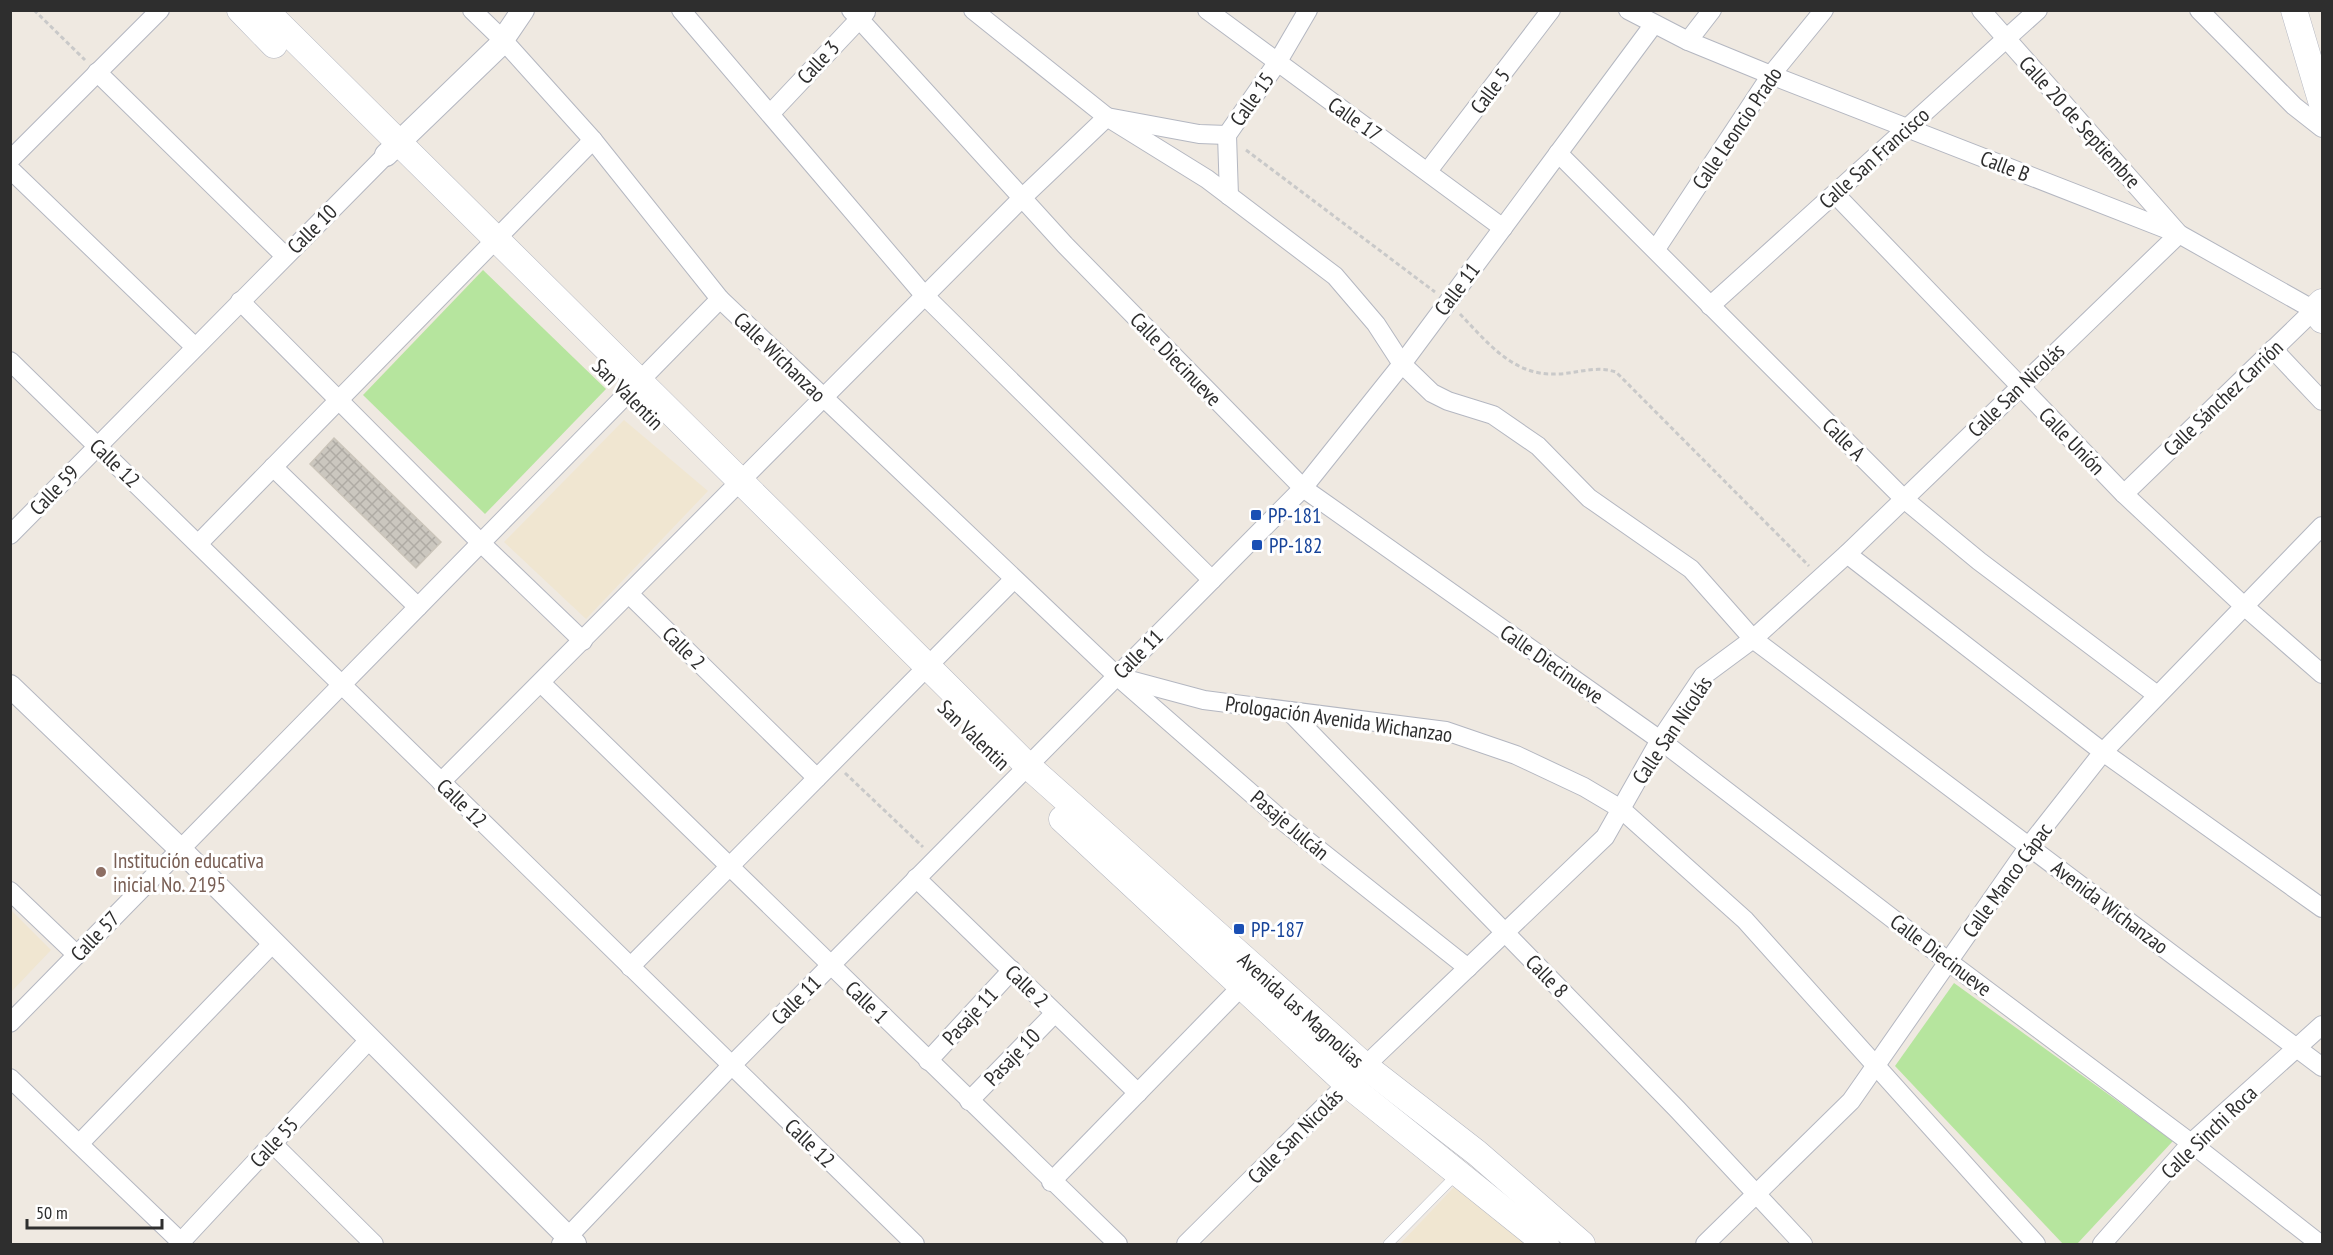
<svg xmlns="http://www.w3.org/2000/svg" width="2333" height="1255" viewBox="0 0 2333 1255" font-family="'PT Sans Narrow',sans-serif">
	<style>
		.education { fill: #f0e6d1 }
		.park { fill: #b6e59e }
		.building { fill: url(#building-cross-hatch); stroke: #cbc5ba; stroke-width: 1.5 }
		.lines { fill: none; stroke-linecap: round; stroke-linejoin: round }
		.service-casing { stroke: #b4b7c1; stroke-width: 10 }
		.minor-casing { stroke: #b4b7c1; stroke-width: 20 }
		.tertiary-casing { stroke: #b4b7c1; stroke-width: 24 }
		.secondary-casing { stroke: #b4b7c1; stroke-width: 27 }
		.path { stroke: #c9c9c9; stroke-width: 3; stroke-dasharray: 4.5 3; stroke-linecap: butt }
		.service { stroke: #fff; stroke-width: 9 }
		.minor { stroke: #fff; stroke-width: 18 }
		.tertiary { stroke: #fff; stroke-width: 22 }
		.secondary { stroke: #fff; stroke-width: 26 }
		.transit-dot { fill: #1a4fb4; stroke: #fff; stroke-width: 2 }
		.education-dot { fill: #8d6e63; stroke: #fff; stroke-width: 2 }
		.labels { text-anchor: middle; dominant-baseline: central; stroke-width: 6; stroke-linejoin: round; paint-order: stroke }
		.street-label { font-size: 21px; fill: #2e2e2e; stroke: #fff }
		.transit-label { font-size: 21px; fill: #164399; stroke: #fff; text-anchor: start }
		.education-label { font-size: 21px; fill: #785e54; stroke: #fff; text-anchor: start }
	</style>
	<defs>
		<pattern id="building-cross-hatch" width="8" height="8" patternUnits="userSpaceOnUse" patternTransform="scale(1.5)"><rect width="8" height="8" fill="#cbc7bf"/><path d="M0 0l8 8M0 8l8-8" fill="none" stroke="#afaba4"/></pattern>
	</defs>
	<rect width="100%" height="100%" fill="#efe9e1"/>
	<g class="education">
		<polygon points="624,420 708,491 586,619 504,542"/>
		<polygon points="11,910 51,950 11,992 10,992"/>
		<polygon points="1456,1185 1530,1244 1400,1244"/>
	</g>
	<g class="park">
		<polygon points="483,270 606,389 485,514 363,395"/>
		<polygon points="1954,983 2173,1141 2077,1244 2063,1244 1895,1066"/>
	</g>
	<polygon class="building" points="334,438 441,542 416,568 310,464"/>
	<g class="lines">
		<defs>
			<polyline id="service" points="1388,1244 1457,1174"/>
			<g id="minor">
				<polyline points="472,10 503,40 593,140 720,299 1117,676 1284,822 1468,968"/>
				<polyline points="681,10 924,295 1212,580"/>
				<polyline points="851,10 1065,245 1303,488 1660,740 1949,962 2191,1143 2320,1244"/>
				<polyline points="973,10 1107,117 1207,179 1335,276 1376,324 1402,364 1432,393 1448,401 1493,415 1538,446 1589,498 1691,569 1753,639 2322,1067"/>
				<polyline points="1207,10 1503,228"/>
				<polyline points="1628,10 1688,41 1771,75 2179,234 2314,310 2124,494"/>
				<polyline points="2199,10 2294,106 2322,128"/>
				<polyline points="1688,41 1712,10"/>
				<polyline points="97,72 285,256"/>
				<polyline points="770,114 866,12"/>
				<polyline points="1558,153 1904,499 1979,561 2157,695"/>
				<polyline points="10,160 160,10"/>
				<polyline points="10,169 195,347"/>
				<polyline points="1428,171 1551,10"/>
				<polyline points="1835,194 2124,494 2244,606 2322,674"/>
				<polyline points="1229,196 1227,135 1277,63 1308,10"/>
				<polyline points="1656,249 1771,75 1824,10"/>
				<polyline points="240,301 481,543 583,641"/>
				<polyline points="1710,306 2038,10"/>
				<polyline points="2273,349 2322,401"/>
				<polyline points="10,361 915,1244"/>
				<polyline points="273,467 418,607"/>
				<polyline points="10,535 386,155"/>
				<polyline points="198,544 593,140"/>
				<polyline points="1847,554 2103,752 2322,908"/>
				<polyline points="629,594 817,778"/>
				<polyline points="1122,678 1204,700 1446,731 1516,755 1584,787 1621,809 1745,920 2036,1244"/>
				<polyline points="541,683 1118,1244"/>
				<polyline points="1289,711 1677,1109 1803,1244"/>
				<polyline points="441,782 1023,197 1107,117 1199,134 1227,135"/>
				<polyline points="916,878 1138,1093"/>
				<polyline points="10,891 77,955"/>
				<polyline points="630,967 1013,580"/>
				<polyline points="10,1023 720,299"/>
				<polyline points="928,1061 1012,970"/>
				<polyline points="10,1078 183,1244"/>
				<polyline points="969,1101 1055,1013"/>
				<polyline points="79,1144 273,943"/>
				<polyline points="273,1144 374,1244"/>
				<polyline points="1051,1182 1241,987"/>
				<polyline points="179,1244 369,1040"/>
				<polyline points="561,1244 731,1066 1303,488 1402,364 1654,24"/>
				<polyline points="1186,1244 1365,1066 1605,837 1660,740 1703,676 1753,639 1847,554 2179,234 1981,10"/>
				<polyline points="1705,1244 1851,1101 2029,846 2103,752 2322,526"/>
				<polyline points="2102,1244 2191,1143 2322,1025"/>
			</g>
			<g id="tertiary">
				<polyline points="386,155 498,47 523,10"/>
				<polyline points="10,686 180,849 575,1244"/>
			</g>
			<g id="secondary">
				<polyline points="240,10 274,45"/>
				<polyline points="265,10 1028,766 1365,1066 1477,1153 1582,1244"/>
				<polyline points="2294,10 2322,104"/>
				<polyline points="2322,302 2314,310 2322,320"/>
				<polyline points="1062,819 1347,1084 1546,1244"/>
			</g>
		</defs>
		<use href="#service" class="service-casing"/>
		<use href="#minor" class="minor-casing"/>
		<use href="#tertiary" class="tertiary-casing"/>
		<use href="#secondary" class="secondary-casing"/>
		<g class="path">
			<polyline points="34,10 85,60"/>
			<polyline points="1246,150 1435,292"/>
			<path d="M1460,314C1487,342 1513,376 1556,374C1577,374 1594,365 1616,372L1809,566"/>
			<polyline points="845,773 923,847"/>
		</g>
		<use href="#service" class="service"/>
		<use href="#minor" class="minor"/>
		<use href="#tertiary" class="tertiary"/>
		<use href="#secondary" class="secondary"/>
	</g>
	<g class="transit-dot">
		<rect x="1250" y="509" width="12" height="12" rx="3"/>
		<rect x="1251" y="539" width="12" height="12" rx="3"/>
		<rect x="1233" y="923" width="12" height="12" rx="3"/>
	</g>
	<circle class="education-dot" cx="101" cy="872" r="6"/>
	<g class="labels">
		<g class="street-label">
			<text transform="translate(818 62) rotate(-47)">Calle 3</text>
			<text transform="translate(1490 91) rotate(-53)">Calle 5</text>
			<text transform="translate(1252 99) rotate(-55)">Calle 15</text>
			<text transform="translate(1355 119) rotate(35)">Calle 17</text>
			<text transform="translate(2080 122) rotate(48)">Calle 20 de Septiembre</text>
			<text transform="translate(1737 128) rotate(-56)">Calle Leoncio Prado</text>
			<text transform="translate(1874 158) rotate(-42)">Calle San Francisco</text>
			<text transform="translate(2005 166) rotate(21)">Calle B</text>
			<text transform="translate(312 229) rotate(-45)">Calle 10</text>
			<text transform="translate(1457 289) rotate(-53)">Calle 11</text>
			<text transform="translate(780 357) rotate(44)">Calle Wichanzao</text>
			<text transform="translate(1176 359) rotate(46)">Calle Diecinueve</text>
			<text transform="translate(2016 390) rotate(-44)">Calle San Nicolás</text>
			<text transform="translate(628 394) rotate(45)">San Valentin</text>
			<text transform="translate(2223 398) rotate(-44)">Calle Sánchez Carrión</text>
			<text transform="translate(1844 439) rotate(45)">Calle A</text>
			<text transform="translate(2072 441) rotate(46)">Calle Unión</text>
			<text transform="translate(115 463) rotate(44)">Calle 12</text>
			<text transform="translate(54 490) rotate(-46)">Calle 59</text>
			<text transform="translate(684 648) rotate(45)">Calle 2</text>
			<text transform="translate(1138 654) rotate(-45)">Calle 11</text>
			<text transform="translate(1552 664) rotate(35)">Calle Diecinueve</text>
			<text transform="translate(1339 719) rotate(8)">Prologación Avenida Wichanzao</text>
			<text transform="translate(1672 730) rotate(-56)">Calle San Nicolás</text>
			<text transform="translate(974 735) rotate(44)">San Valentin</text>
			<text transform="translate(462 803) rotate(44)">Calle 12</text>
			<text transform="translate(1290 825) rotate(40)">Pasaje Julcán</text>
			<text transform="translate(2007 880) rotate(-54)">Calle Manco Cápac</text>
			<text transform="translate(2110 907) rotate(37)">Avenida Wichanzao</text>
			<text transform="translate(95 936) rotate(-46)">Calle 57</text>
			<text transform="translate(1941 955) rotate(37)">Calle Diecinueve</text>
			<text transform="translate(1547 976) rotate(46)">Calle 8</text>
			<text transform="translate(1027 986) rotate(44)">Calle 2</text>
			<text transform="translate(796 1000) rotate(-45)">Calle 11</text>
			<text transform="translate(867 1002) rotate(44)">Calle 1</text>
			<text transform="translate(1301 1010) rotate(42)">Avenida las Magnolias</text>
			<text transform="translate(970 1016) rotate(-47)">Pasaje 11</text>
			<text transform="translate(1012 1057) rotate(-46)">Pasaje 10</text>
			<text transform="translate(2209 1132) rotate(-44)">Calle Sinchi Roca</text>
			<text transform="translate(1295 1136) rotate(-45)">Calle San Nicolás</text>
			<text transform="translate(274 1142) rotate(-47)">Calle 55</text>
			<text transform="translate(810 1143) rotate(44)">Calle 12</text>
		</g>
		<g class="transit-label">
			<text x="1268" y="515">PP-181</text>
			<text x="1269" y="545">PP-182</text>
			<text x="1251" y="929">PP-187</text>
		</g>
		<g class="education-label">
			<text x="113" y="860">Institución educativa<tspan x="113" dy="24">inicial No. 2195</tspan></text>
		</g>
	</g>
	<rect width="2333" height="1255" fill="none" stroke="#2e2e2e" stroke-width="24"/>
	<path d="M27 1219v9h135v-9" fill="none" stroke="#2e2e2e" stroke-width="3"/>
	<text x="36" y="1219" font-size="18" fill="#2e2e2e" stroke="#ffffff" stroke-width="4.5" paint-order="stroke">50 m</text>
</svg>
